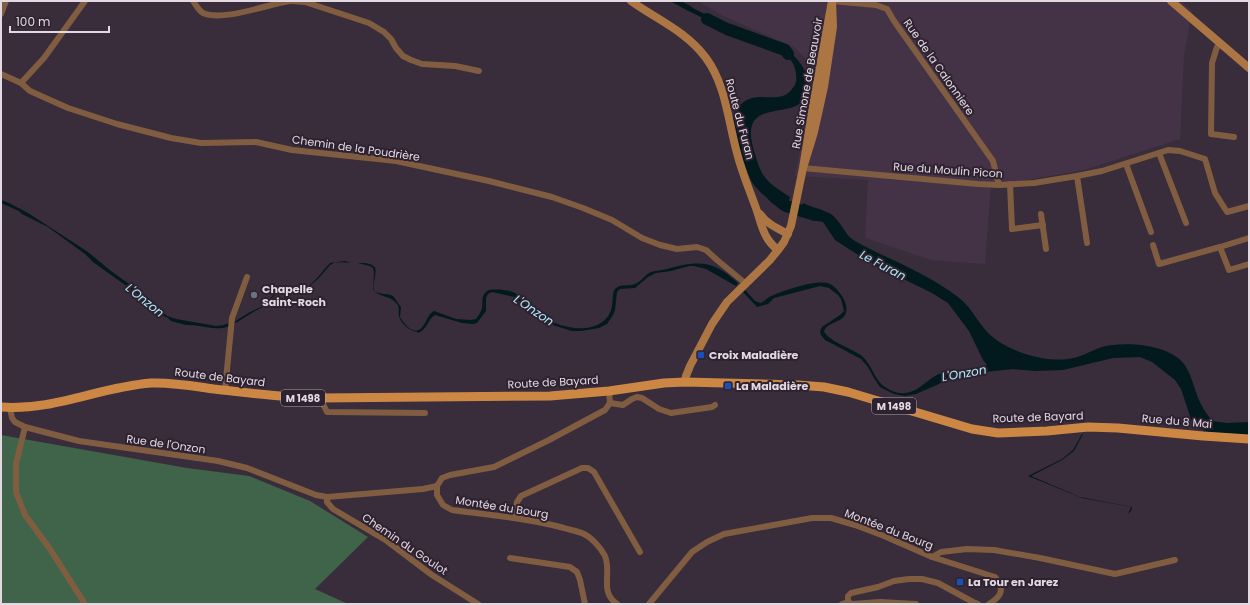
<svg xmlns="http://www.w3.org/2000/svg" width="1250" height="605" viewBox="0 0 1250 605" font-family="Poppins,sans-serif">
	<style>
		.built { fill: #443347 }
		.green { fill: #406449 }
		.water { fill: #02191e }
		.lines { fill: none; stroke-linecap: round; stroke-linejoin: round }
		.river { stroke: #02191e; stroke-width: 12 }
		.street { stroke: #805d40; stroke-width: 6 }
		.secondary { stroke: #ac7544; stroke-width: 8 }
		.primary { stroke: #cd8745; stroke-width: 9 }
		.worship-dot { fill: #6b7280; stroke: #2f2230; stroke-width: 1.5 }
		.transit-dot { fill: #1a4fb4; stroke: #2f2230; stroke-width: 1.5 }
		.labels { text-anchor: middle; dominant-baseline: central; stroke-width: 4; stroke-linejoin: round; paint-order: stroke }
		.shield { fill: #2f2230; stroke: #aca2ad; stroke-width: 1 }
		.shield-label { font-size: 10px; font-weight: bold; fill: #e2d9e3 }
		.street-label { font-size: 11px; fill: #e2d9e3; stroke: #2f2230 }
		.poi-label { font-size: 11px; font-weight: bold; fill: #e2d9e3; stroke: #2f2230; text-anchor: start }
		.water-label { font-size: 12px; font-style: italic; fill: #adebfa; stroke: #2f2230 }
	</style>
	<rect width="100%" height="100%" fill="#392c3b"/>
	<polygon class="built" points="698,1 1181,1 1192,11 1184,56 1180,139 1084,170 1015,182 991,182 985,264 931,260 865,238 868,180 795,176 816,69 794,47 723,16"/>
	<polygon class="green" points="1,435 187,468 249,476 310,501 368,537 315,589 348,604 1,604"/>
	<g class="water">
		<path d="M670,1C673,1 676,1 679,1C684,2 689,5 693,8C703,13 714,19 725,24C732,27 739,28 746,30C768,37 794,49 805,71C808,78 810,83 808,91C801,126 736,91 754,151C762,179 766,182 790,197L786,209L781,210C772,202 761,194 754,185C747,175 731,130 733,119C734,112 739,105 745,101C760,91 781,105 792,89C796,85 797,80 796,75C796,65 789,56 781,50C765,39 745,36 727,29C708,21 688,11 670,1Z"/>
		<path d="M1,200L9,203L28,213L88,252L111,271L136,289L167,316L176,319L216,326L224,325L231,322V326C219,330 211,328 199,326C195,325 190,325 186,325C181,324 176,322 171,321L168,318L158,313L139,295L93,262L85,254L48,227L22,214L19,211L1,203Z"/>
		<path d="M803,203C811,207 824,210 831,214C841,221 845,236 855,241C889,260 927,273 958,297C969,305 975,317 983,327C991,338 1003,345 1015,350C1031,357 1050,361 1068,359C1080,358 1090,351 1102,347C1124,341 1169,344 1184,364C1191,374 1193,384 1197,395C1200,404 1206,413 1212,421L1227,423L1249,422V435L1208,432L1193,425L1181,389L1175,380L1152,362L1140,357L1113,358L1063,370L1035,371L1013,369L985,372L981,371L952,375L939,384L916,394L905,396L894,394L880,387L874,378L868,367L861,359L831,343L825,340L821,335L820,331L822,327L840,315L844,311L841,299L838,295L829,288L820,286L774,298L768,304L757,307L743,292L745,290L755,301L761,303C765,301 767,298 771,296C783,291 818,278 830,284C834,286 837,289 839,292C843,297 848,305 846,312C844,323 828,321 824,331C827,340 850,348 859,354C872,362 873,379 885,387C891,391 898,394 905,393C919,392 927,379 939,374C954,367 973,373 987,365L983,360L969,331L948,303L932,293L873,264L871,262L855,253L835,240L823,222L812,220L800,214Z"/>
		<path d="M345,261C348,262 352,263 355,263C363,263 369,262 375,267C377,275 372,283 374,291C380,295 387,293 393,296C396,299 398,304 401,307L400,317C404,324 415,338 423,326C427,321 428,314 434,311L456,319L471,320L476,319C479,315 481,312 482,308C483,302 481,295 487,291C490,288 509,290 513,292C518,294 520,299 524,303C538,315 555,326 574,328C591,330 609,324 612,306C613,301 612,293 615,289C621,283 628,287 635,284C641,282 644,276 649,273C654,270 661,271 667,269C698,260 714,260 738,283L736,286L706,269L694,266H689L671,271L656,273L648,277L635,288L620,289L617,292L615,310L613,315L607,324L599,328L581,331H572L543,322L532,314L523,304L514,297L492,292L488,294L486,298V311L477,323L473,324L462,323L435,315C427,320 428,329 418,333L417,332C410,331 401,324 399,316C398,312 400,308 397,304C391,295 380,298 373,290L374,272L373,268L370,266L358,263L336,262L330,265L318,279L305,290L297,291L284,289L280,290L263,307L255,311L239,321L233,324L234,322L250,312L263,306L271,298L278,289C284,288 290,290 297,290C312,289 320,273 330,263Z"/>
		<polygon points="1082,434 1083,434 1074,451 1062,460 1031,476 1080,497 1132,507 1131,511 1128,514 1131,507 1082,498 1028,476 1062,459 1073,450"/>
	</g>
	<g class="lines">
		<g class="river">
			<polyline points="707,19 727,29 785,50 788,54"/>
			<polyline points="774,197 786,206 815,215"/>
		</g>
		<g class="street">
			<path d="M193,1C196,5 199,11 203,13C223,22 268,4 290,1"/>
			<polyline points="292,1 305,2 369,23 384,32 391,39 396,48 403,56 411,60 422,64 455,66 479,71"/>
			<polyline points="832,1 876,5 887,9 894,21 993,161 999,185"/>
			<polyline points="1,14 6,1"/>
			<polyline points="1221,43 1217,47 1212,63 1211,134 1234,137"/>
			<polyline points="1,74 21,83 44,58 85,1"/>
			<polyline points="21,83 30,91 68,108 117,124 171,138 201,143 256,142 292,150 396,161 489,181 552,197 583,208 612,220 642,238 660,245 677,249 697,247 706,250 717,260 745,283"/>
			<polyline points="1159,153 1186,223"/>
			<polyline points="1126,164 1151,232"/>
			<polyline points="803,168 978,184 999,185 1034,183 1077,176 1102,171 1168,150 1180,151 1205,159 1215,193 1227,212 1249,206"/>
			<polyline points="1077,176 1087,243"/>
			<polyline points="1010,184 1012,229 1043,225"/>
			<polyline points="1041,214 1046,249"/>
			<polyline points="1249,238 1220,247 1229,270 1249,264"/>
			<polyline points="1153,245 1159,264 1220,247"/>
			<polyline points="225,390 232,318 247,277"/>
			<path d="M609,391L610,403L605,410L549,440L494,467L450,475L442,478L437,486V495L443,505L452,510C489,515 527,518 564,528C570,530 578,531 584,534C592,538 601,548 605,556C612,574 599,591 617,604"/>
			<polyline points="320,398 327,412 425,413"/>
			<polyline points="610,403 623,405 632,399 637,397 642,398 659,409 671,413 712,407 715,405"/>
			<polyline points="10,408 12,418 15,422 25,427 79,441 218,461 247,468 316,495 327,497 423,489 437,486"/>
			<polyline points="25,427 16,464 16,492 25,515 50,549 85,604"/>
			<polyline points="327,497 327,502 333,509 387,541 432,575 478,604"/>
			<polyline points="514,518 517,502 521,496 582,468 588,468 594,472 640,552"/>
			<polyline points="932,557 941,552 967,549 994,550 1040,558 1115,574 1175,560"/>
			<polyline points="510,558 570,567 577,572 580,580 585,604"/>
			<polyline points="848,602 848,596 851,593 878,587 894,581 909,579 922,579 938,583 973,602 978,604"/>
			<path d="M649,604L692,552L707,542L724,534L812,518H831L855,525L884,536L932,557L995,577C1005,589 1002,596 989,604"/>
			<polyline points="842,604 848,602 852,604 880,602 916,604"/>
		</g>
		<g class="secondary">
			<path d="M631,1C656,19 686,31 706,58C726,85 728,121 737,153C742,173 750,191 757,211C762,227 764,239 778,250"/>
			<polyline points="1171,1 1249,68"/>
			<path d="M760,214C767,224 777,228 788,234"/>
			<polyline points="685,382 686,376 690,366 712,324 727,302 770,260 778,250 784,242 791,226 803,168 814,100 832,1 833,27 824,87 814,132 803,168"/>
		</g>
		<path class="primary" d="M1,407C54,411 99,387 151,383C172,382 193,386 214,389C250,393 285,398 320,398L550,396L609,391L664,383L685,382L798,385L824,387L848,392L972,429L998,433L1047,431L1088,427L1118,428L1203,436L1249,439"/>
	</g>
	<circle class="worship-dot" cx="254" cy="295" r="4"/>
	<g class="transit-dot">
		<rect x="697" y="351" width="8" height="8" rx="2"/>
		<rect x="724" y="382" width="8" height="8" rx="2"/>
		<rect x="956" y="578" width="8" height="8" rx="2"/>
	</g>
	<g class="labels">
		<g class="shield">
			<rect x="281" y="390" width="44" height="16" rx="3"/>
			<rect x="872" y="398" width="44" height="16" rx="3"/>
		</g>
		<g class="shield-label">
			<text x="303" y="398">M 1498</text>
			<text x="894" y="406">M 1498</text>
		</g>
		<g class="street-label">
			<text transform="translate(939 67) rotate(55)">Rue de la Calonniere</text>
			<text transform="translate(807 83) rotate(-80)">Rue Simone de Beauvoir</text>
			<text transform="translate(740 119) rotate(75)">Route du Furan</text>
			<text transform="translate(356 148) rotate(8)">Chemin de la Poudrière</text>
			<text transform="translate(948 170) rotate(4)">Rue du Moulin Picon</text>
			<text transform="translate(220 377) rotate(7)">Route de Bayard</text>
			<text transform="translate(553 382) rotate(-3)">Route de Bayard</text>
			<text transform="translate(1038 417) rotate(-2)">Route de Bayard</text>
			<text transform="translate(1177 421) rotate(5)">Rue du 8 Mai</text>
			<text transform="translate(166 444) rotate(8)">Rue de l'Onzon</text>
			<text transform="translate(502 507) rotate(9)">Montée du Bourg</text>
			<text transform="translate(889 529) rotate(21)">Montée du Bourg</text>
			<text transform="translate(405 544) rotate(34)">Chemin du Goulot</text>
		</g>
		<g class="poi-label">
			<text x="262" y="289">Chapelle<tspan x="262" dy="13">Saint-Roch</tspan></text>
			<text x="709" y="355">Croix Maladière</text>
			<text x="736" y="386">La Maladière</text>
			<text x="968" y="582">La Tour en Jarez</text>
		</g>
		<g class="water-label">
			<text transform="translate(883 265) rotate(28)">Le Furan</text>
			<text transform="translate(145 300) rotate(39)">L'Onzon</text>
			<text transform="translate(534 310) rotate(34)">L'Onzon</text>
			<text transform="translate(964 373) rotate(-10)">L'Onzon</text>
		</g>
	</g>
	<rect width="1250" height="605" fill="none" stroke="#e2d9e3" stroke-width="4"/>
	<path d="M10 26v6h99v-6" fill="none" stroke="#e2d9e3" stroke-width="2"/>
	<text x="16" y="26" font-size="12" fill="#e2d9e3" stroke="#2f2230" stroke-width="3" paint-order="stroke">100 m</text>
</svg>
